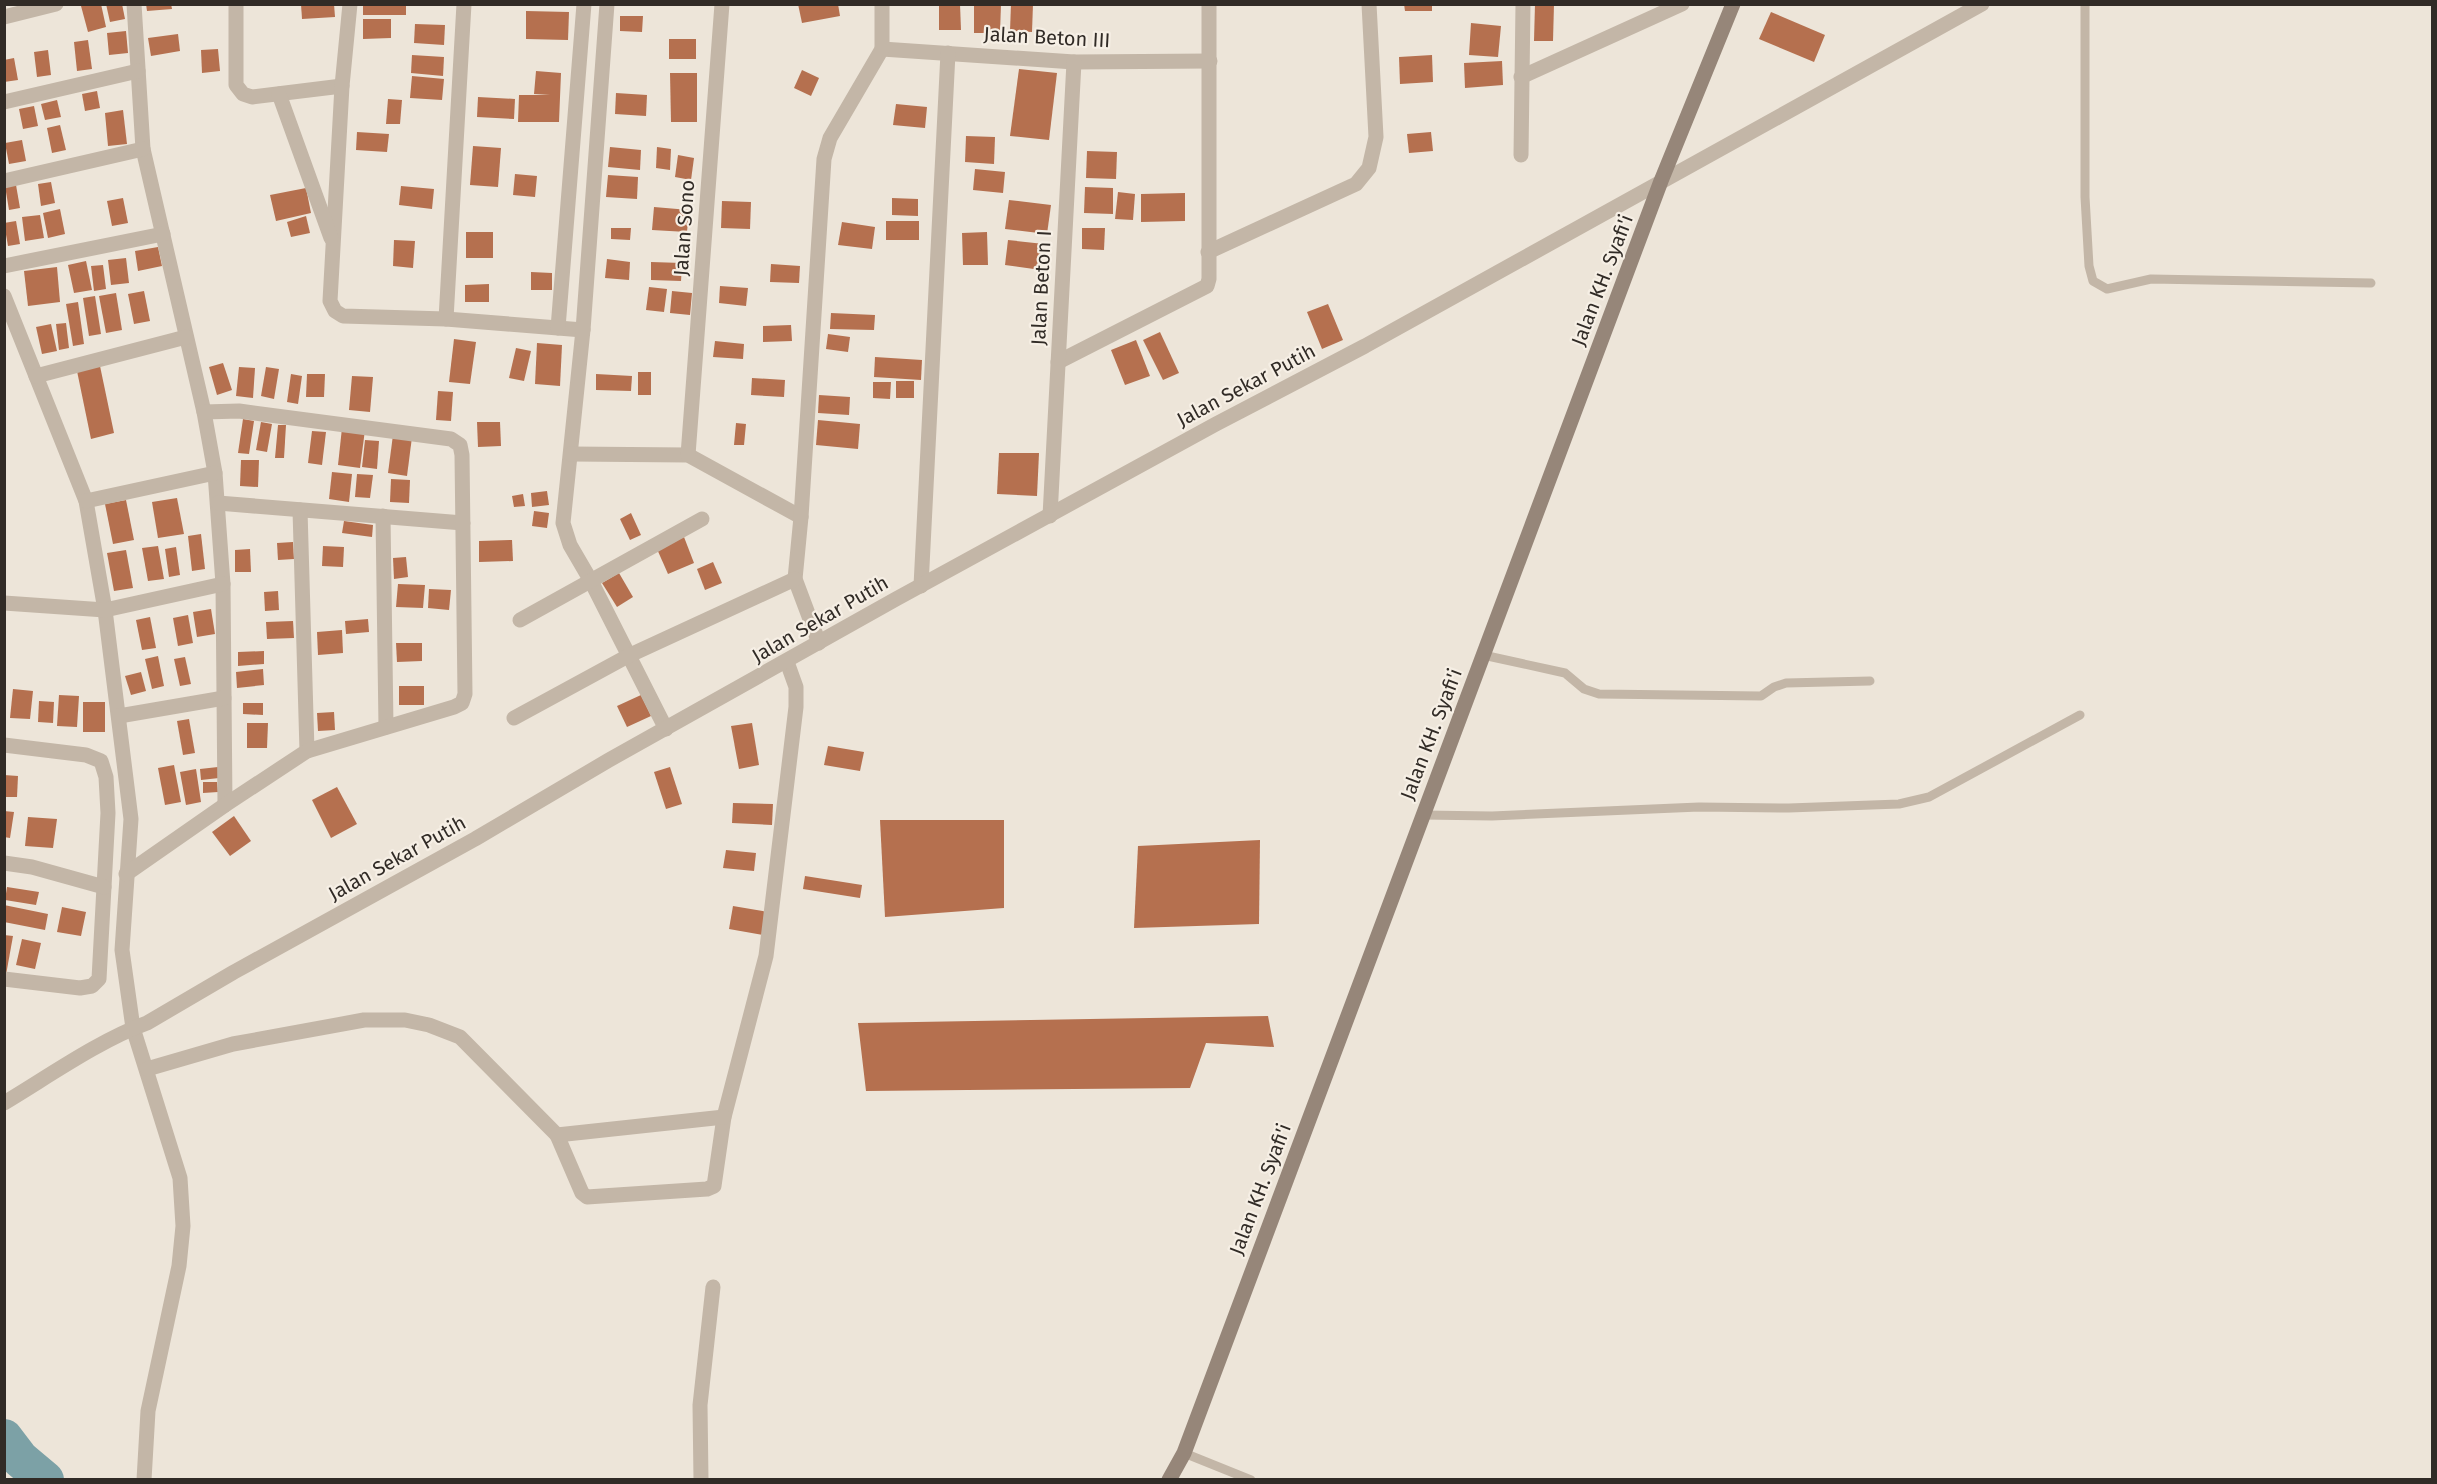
<svg xmlns="http://www.w3.org/2000/svg" width="2437" height="1484" viewBox="0 0 2437 1484" font-family="'Fira Sans',sans-serif">
	<style>
		.lines { fill: none; stroke-linecap: round; stroke-linejoin: round }
		.river { stroke: #7ca1a6; stroke-width: 38 }
		.building { fill: #b5704f }
		.lane { stroke: #c3b6a7; stroke-width: 9 }
		.street { stroke: #c3b6a7; stroke-width: 15 }
		.secondary { stroke: #968679; stroke-width: 15 }
		.labels { text-anchor: middle; dominant-baseline: central; stroke-width: 4.5; stroke-linejoin: round; paint-order: stroke }
		.street-label { font-size: 20px; fill: #312b26; stroke: #f6efe5 }
	</style>
	<rect width="100%" height="100%" fill="#ede5d9"/>
	<g class="lines">
		<polyline class="river" points="4,1438 20,1459 45,1480"/>
	</g>
	<g class="building">
		<polygon points="87,4 101,4 106,27 88,32 81,6"/>
		<polygon points="106,4 122,4 125,19 110,22"/>
		<polygon points="146,4 171,4 172,9 147,11"/>
		<polygon points="301,4 334,4 335,17 302,19"/>
		<rect x="363" y="4" width="43" height="11"/>
		<polygon points="798,4 838,4 840,16 802,23"/>
		<polygon points="939,4 960,4 961,30 939,30"/>
		<polygon points="974,4 1001,4 1000,33 974,33"/>
		<polygon points="1011,4 1033,4 1032,32 1010,31"/>
		<polygon points="1404,4 1432,4 1432,11 1405,11"/>
		<polygon points="1535,4 1554,4 1553,41 1534,41"/>
		<polygon points="526,11 569,12 568,40 526,39"/>
		<polygon points="1771,12 1825,35 1814,62 1759,39"/>
		<polygon points="620,16 643,16 642,32 620,31"/>
		<polygon points="363,19 391,19 391,38 363,39"/>
		<polygon points="1471,23 1501,26 1498,57 1469,55"/>
		<polygon points="415,24 445,25 444,45 414,43"/>
		<polygon points="126,31 128,53 109,55 107,33"/>
		<polygon points="178,34 180,51 151,56 148,38"/>
		<rect x="669" y="39" width="27" height="20"/>
		<polygon points="88,40 92,69 77,71 74,42"/>
		<polygon points="218,49 220,71 202,73 201,50"/>
		<polygon points="48,50 51,75 37,77 34,52"/>
		<polygon points="412,55 444,57 443,76 411,73"/>
		<polygon points="1432,55 1433,82 1400,84 1399,57"/>
		<polygon points="14,58 18,80 4,82 4,60"/>
		<polygon points="1502,61 1503,85 1465,88 1464,63"/>
		<polygon points="1019,69 1057,73 1049,140 1010,136"/>
		<polygon points="802,70 819,78 811,96 794,88"/>
		<polygon points="536,71 561,73 559,122 518,122 519,95 550,95 534,94"/>
		<polygon points="670,73 697,73 697,122 671,122"/>
		<polygon points="412,76 444,79 442,100 410,98"/>
		<polygon points="97,91 100,108 85,111 82,94"/>
		<polygon points="616,93 647,95 646,116 615,114"/>
		<polygon points="478,97 515,99 514,119 477,117"/>
		<polygon points="388,99 402,100 400,124 386,124"/>
		<polygon points="57,100 61,117 45,120 41,104"/>
		<polygon points="896,104 927,107 925,128 893,125"/>
		<polygon points="34,106 38,126 23,129 19,109"/>
		<polygon points="123,110 127,144 108,146 105,113"/>
		<polygon points="60,125 66,150 52,153 47,128"/>
		<polygon points="357,132 389,134 387,152 356,150"/>
		<polygon points="1431,132 1433,151 1409,153 1407,134"/>
		<polygon points="966,136 995,137 994,164 965,162"/>
		<polygon points="22,140 26,161 9,164 5,143"/>
		<polygon points="473,146 501,148 498,187 470,185"/>
		<polygon points="610,147 641,150 640,170 608,167"/>
		<polygon points="657,147 671,149 670,170 656,168"/>
		<polygon points="1087,151 1117,152 1116,179 1086,178"/>
		<polygon points="678,155 694,158 691,180 675,177"/>
		<polygon points="975,169 1005,172 1003,193 973,190"/>
		<polygon points="515,174 537,176 535,197 513,195"/>
		<polygon points="608,175 638,177 637,199 606,197"/>
		<polygon points="51,182 55,203 41,206 38,184"/>
		<polygon points="16,185 20,208 9,210 5,186"/>
		<polygon points="401,186 434,189 432,209 399,205"/>
		<polygon points="1085,187 1113,188 1113,214 1084,213"/>
		<polygon points="306,188 311,213 276,221 270,195"/>
		<polygon points="1118,192 1135,194 1133,220 1115,219"/>
		<polygon points="1185,193 1185,221 1141,222 1141,194"/>
		<polygon points="123,198 128,223 112,226 107,201"/>
		<polygon points="892,198 918,199 918,216 892,215"/>
		<polygon points="1009,200 1051,205 1047,234 1005,229"/>
		<polygon points="722,201 751,202 750,229 721,228"/>
		<polygon points="654,207 689,210 687,232 652,230"/>
		<polygon points="60,209 65,234 48,238 43,213"/>
		<polygon points="40,215 44,238 25,241 22,217"/>
		<polygon points="306,216 310,233 291,237 287,222"/>
		<polygon points="16,221 20,244 8,246 4,223"/>
		<rect x="886" y="221" width="33" height="19"/>
		<polygon points="842,222 875,227 872,249 838,245"/>
		<polygon points="611,228 631,228 630,240 611,239"/>
		<polygon points="1082,228 1105,228 1104,250 1082,249"/>
		<rect x="466" y="232" width="27" height="26"/>
		<polygon points="987,232 988,265 963,265 962,233"/>
		<polygon points="394,240 415,241 413,268 393,266"/>
		<polygon points="1008,240 1044,244 1041,270 1005,265"/>
		<polygon points="158,247 162,266 138,271 135,251"/>
		<polygon points="126,258 129,283 111,285 108,260"/>
		<polygon points="607,259 630,262 629,280 605,278"/>
		<polygon points="86,261 92,290 74,293 68,265"/>
		<polygon points="651,262 682,263 681,281 651,280"/>
		<polygon points="771,264 800,266 799,283 770,282"/>
		<polygon points="103,265 106,289 94,291 91,266"/>
		<polygon points="57,267 60,302 28,306 24,271"/>
		<polygon points="531,272 552,273 552,290 531,290"/>
		<polygon points="489,284 489,302 465,302 465,285"/>
		<polygon points="720,286 748,288 746,306 719,303"/>
		<polygon points="649,287 667,289 664,312 646,310"/>
		<polygon points="144,291 150,321 134,324 128,294"/>
		<polygon points="672,291 692,293 690,315 670,313"/>
		<polygon points="116,293 122,330 106,333 99,296"/>
		<polygon points="95,296 101,334 89,336 83,298"/>
		<polygon points="78,302 84,344 73,346 66,304"/>
		<polygon points="1328,304 1343,340 1322,349 1307,312"/>
		<polygon points="831,313 875,315 874,330 830,329"/>
		<polygon points="66,323 69,348 59,350 56,324"/>
		<polygon points="51,324 57,351 42,354 36,327"/>
		<polygon points="791,325 792,341 763,342 763,326"/>
		<polygon points="1160,332 1179,373 1163,380 1143,340"/>
		<polygon points="828,334 850,337 848,352 826,349"/>
		<polygon points="454,339 476,342 470,384 449,382"/>
		<polygon points="1136,340 1150,376 1125,385 1111,350"/>
		<polygon points="715,341 744,344 743,359 713,357"/>
		<polygon points="537,343 562,345 560,386 535,384"/>
		<polygon points="516,348 531,351 524,381 509,378"/>
		<polygon points="875,357 922,360 921,380 874,377"/>
		<polygon points="223,363 232,390 217,395 209,367"/>
		<polygon points="100,366 114,433 91,439 77,371"/>
		<polygon points="239,367 255,368 253,398 236,396"/>
		<polygon points="266,367 279,369 274,399 261,396"/>
		<rect x="638" y="372" width="13" height="23"/>
		<polygon points="291,374 302,376 298,404 287,402"/>
		<polygon points="307,374 325,374 324,397 306,397"/>
		<polygon points="596,374 632,376 631,391 596,390"/>
		<polygon points="352,376 373,377 370,412 349,410"/>
		<polygon points="752,378 785,380 784,397 751,395"/>
		<rect x="896" y="381" width="18" height="17"/>
		<polygon points="873,382 891,382 890,399 873,398"/>
		<polygon points="438,391 453,392 451,421 436,420"/>
		<polygon points="819,395 850,397 849,415 818,413"/>
		<polygon points="243,419 254,421 249,454 238,453"/>
		<polygon points="818,420 860,424 858,449 816,445"/>
		<polygon points="261,422 272,424 267,452 256,450"/>
		<polygon points="477,422 500,422 501,446 478,447"/>
		<polygon points="736,423 746,424 744,445 734,445"/>
		<polygon points="278,425 286,425 284,458 275,458"/>
		<polygon points="342,428 365,430 360,468 338,465"/>
		<polygon points="312,431 326,432 322,465 308,463"/>
		<polygon points="393,435 412,437 407,476 388,473"/>
		<polygon points="365,440 379,441 377,469 362,467"/>
		<polygon points="999,453 1039,453 1037,496 997,494"/>
		<polygon points="241,460 259,460 258,487 240,486"/>
		<polygon points="332,472 352,474 349,502 329,499"/>
		<polygon points="357,474 373,475 370,498 355,497"/>
		<polygon points="391,479 410,480 409,503 390,502"/>
		<polygon points="547,491 549,505 532,507 531,493"/>
		<polygon points="523,494 525,506 514,507 512,496"/>
		<polygon points="177,498 184,534 158,538 152,502"/>
		<polygon points="126,500 134,540 113,544 105,504"/>
		<polygon points="534,511 549,513 547,528 532,526"/>
		<polygon points="631,513 641,535 630,540 620,519"/>
		<polygon points="344,521 373,525 372,537 342,533"/>
		<polygon points="201,534 205,569 192,571 188,536"/>
		<polygon points="684,537 694,563 668,574 657,549"/>
		<polygon points="512,540 513,561 479,562 479,541"/>
		<polygon points="293,542 294,559 278,560 277,543"/>
		<polygon points="158,546 164,579 148,581 142,548"/>
		<polygon points="323,546 344,547 343,567 322,566"/>
		<polygon points="176,547 180,575 169,577 165,549"/>
		<polygon points="250,549 251,572 235,572 235,550"/>
		<polygon points="126,550 133,588 114,591 107,553"/>
		<polygon points="406,557 408,577 394,579 393,558"/>
		<polygon points="713,562 722,583 705,590 697,569"/>
		<polygon points="619,573 633,597 617,607 602,583"/>
		<polygon points="398,584 425,585 423,608 396,607"/>
		<polygon points="429,589 451,590 449,610 428,608"/>
		<polygon points="278,591 279,610 265,611 264,592"/>
		<polygon points="211,609 215,634 197,637 193,612"/>
		<polygon points="188,615 193,643 178,646 173,618"/>
		<polygon points="150,617 156,648 142,650 136,620"/>
		<polygon points="368,619 369,632 346,634 345,621"/>
		<polygon points="293,621 294,638 267,639 266,622"/>
		<polygon points="342,630 343,653 318,655 317,632"/>
		<polygon points="396,643 422,643 422,661 397,662"/>
		<polygon points="264,651 264,664 238,666 238,652"/>
		<polygon points="158,656 164,686 152,689 145,659"/>
		<polygon points="185,657 191,684 180,686 174,659"/>
		<polygon points="263,669 264,685 237,688 236,672"/>
		<polygon points="141,672 146,691 131,695 125,676"/>
		<rect x="399" y="686" width="25" height="19"/>
		<polygon points="13,689 33,691 30,719 10,718"/>
		<polygon points="59,695 79,696 77,727 57,726"/>
		<polygon points="641,695 651,716 627,727 617,706"/>
		<polygon points="39,701 54,702 53,723 38,722"/>
		<rect x="83" y="702" width="22" height="30"/>
		<polygon points="243,703 263,703 263,715 243,714"/>
		<polygon points="334,712 335,730 318,731 317,713"/>
		<polygon points="189,719 195,753 183,755 177,721"/>
		<polygon points="247,723 268,723 267,748 247,748"/>
		<polygon points="752,723 759,765 739,769 731,726"/>
		<polygon points="828,746 864,752 860,771 824,765"/>
		<polygon points="174,765 181,802 165,805 158,768"/>
		<polygon points="218,767 219,778 201,780 200,769"/>
		<polygon points="670,767 682,804 666,809 654,772"/>
		<polygon points="196,769 201,802 186,805 180,772"/>
		<polygon points="4,775 18,776 17,797 4,797"/>
		<polygon points="203,782 217,782 218,792 203,793"/>
		<polygon points="337,787 357,824 331,838 312,800"/>
		<polygon points="733,803 773,804 772,825 732,823"/>
		<polygon points="4,811 14,812 10,838 4,837"/>
		<polygon points="234,816 251,841 230,856 212,832"/>
		<polygon points="28,817 57,819 53,848 25,846"/>
		<polygon points="880,820 1004,820 1004,908 885,917"/>
		<polygon points="1260,840 1259,924 1134,928 1138,846"/>
		<polygon points="726,850 756,853 754,871 723,868"/>
		<polygon points="805,876 862,885 860,898 803,889"/>
		<polygon points="7,887 39,892 36,905 5,900"/>
		<polygon points="4,905 48,914 45,930 4,922"/>
		<polygon points="733,906 768,912 763,935 729,929"/>
		<polygon points="62,907 86,912 81,936 57,932"/>
		<polygon points="4,935 13,936 6,975 4,975"/>
		<polygon points="22,939 41,943 35,969 16,965"/>
		<polygon points="1268,1016 1274,1047 1206,1043 1190,1088 866,1091 858,1023"/>
	</g>
	<g class="lines">
		<g class="lane">
			<polyline points="2085,4 2085,197 2089,266 2093,281 2107,289 2151,279 2371,283"/>
			<polyline points="1483,655 1565,673 1584,689 1599,694 1761,696 1774,687 1786,683 1870,681"/>
			<polyline points="1423,815 1492,816 1699,807 1789,808 1899,804 1929,797 2080,715"/>
			<polyline points="1184,1453 1251,1480"/>
		</g>
		<g class="street">
			<polyline points="134,4 143,149 204,412 215,473 223,584 225,805"/>
			<polyline points="236,4 236,85 243,94 252,97 342,86"/>
			<polyline points="350,4 342,86 330,301 335,311 343,316 446,319 583,330"/>
			<polyline points="607,4 583,330 563,523 570,545 591,581 666,729"/>
			<polyline points="4,17 56,4"/>
			<polyline points="882,49 1074,62 1210,61"/>
			<polyline points="1521,77 1682,4"/>
			<polyline points="279,94 331,238"/>
			<polyline points="4,102 138,71"/>
			<polyline points="1521,155 1523,4"/>
			<polyline points="4,181 143,149"/>
			<polyline points="1208,252 1356,184 1369,168 1376,137 1369,4"/>
			<polyline points="4,266 163,234"/>
			<polyline points="4,296 86,501 105,610 131,819 122,950 133,1028 180,1178 183,1226 179,1266 148,1411 144,1480"/>
			<polyline points="446,319 464,4"/>
			<polyline points="558,328 584,4"/>
			<polyline points="1058,362 1207,286 1209,279 1209,4"/>
			<polyline points="36,376 186,337"/>
			<polyline points="571,454 688,455 801,517"/>
			<polyline points="688,455 722,4"/>
			<polyline points="86,501 215,473"/>
			<polyline points="218,503 463,523"/>
			<polyline points="300,510 307,751"/>
			<polyline points="383,516 386,727"/>
			<polyline points="1050,516 1074,62"/>
			<polyline points="921,586 948,53"/>
			<polyline points="4,603 105,610 223,584"/>
			<polyline points="520,620 702,519"/>
			<polyline points="819,643 795,579 801,517 824,159 830,138 882,49 882,4"/>
			<polyline points="119,716 224,698"/>
			<polyline points="514,718 628,656 795,579"/>
			<polyline points="4,745 86,755 101,761 106,777 108,813 99,979 92,986 80,988 4,979"/>
			<polyline points="4,863 32,867 104,887"/>
			<polyline points="126,874 225,805 307,751 454,707 462,703 465,694 462,455 460,445 451,439 239,411 204,412"/>
			<polyline points="147,1069 233,1044 364,1020 405,1020 429,1025 460,1037 557,1135 582,1193 587,1197 707,1189 714,1186 724,1117 766,956 796,707 796,687 787,662"/>
			<path d="M4,1103C49,1076 100,1040 147,1023L234,972L475,839L609,760L896,599L1216,424L1365,346L1982,4"/>
			<polyline points="557,1135 724,1117"/>
			<polyline points="701,1480 700,1405 713,1287"/>
		</g>
		<polyline class="secondary" points="1169,1480 1184,1453 1661,181 1733,4"/>
	</g>
	<g class="labels">
		<g class="street-label">
			<text transform="translate(1047 37) rotate(3)">Jalan Beton III</text>
			<text transform="translate(684 228) rotate(-86)">Jalan Sono</text>
			<text transform="translate(1602 280) rotate(-69)">Jalan KH. Syafi'i</text>
			<text transform="translate(1041 288) rotate(-87)">Jalan Beton I</text>
			<text transform="translate(1246 385) rotate(-28)">Jalan Sekar Putih</text>
			<text transform="translate(820 619) rotate(-30)">Jalan Sekar Putih</text>
			<text transform="translate(1431 734) rotate(-69)">Jalan KH. Syafi'i</text>
			<text transform="translate(397 858) rotate(-29)">Jalan Sekar Putih</text>
			<text transform="translate(1260 1189) rotate(-69)">Jalan KH. Syafi'i</text>
		</g>
	</g>
	<rect width="2437" height="1484" fill="none" stroke="#312b26" stroke-width="12"/>
</svg>
